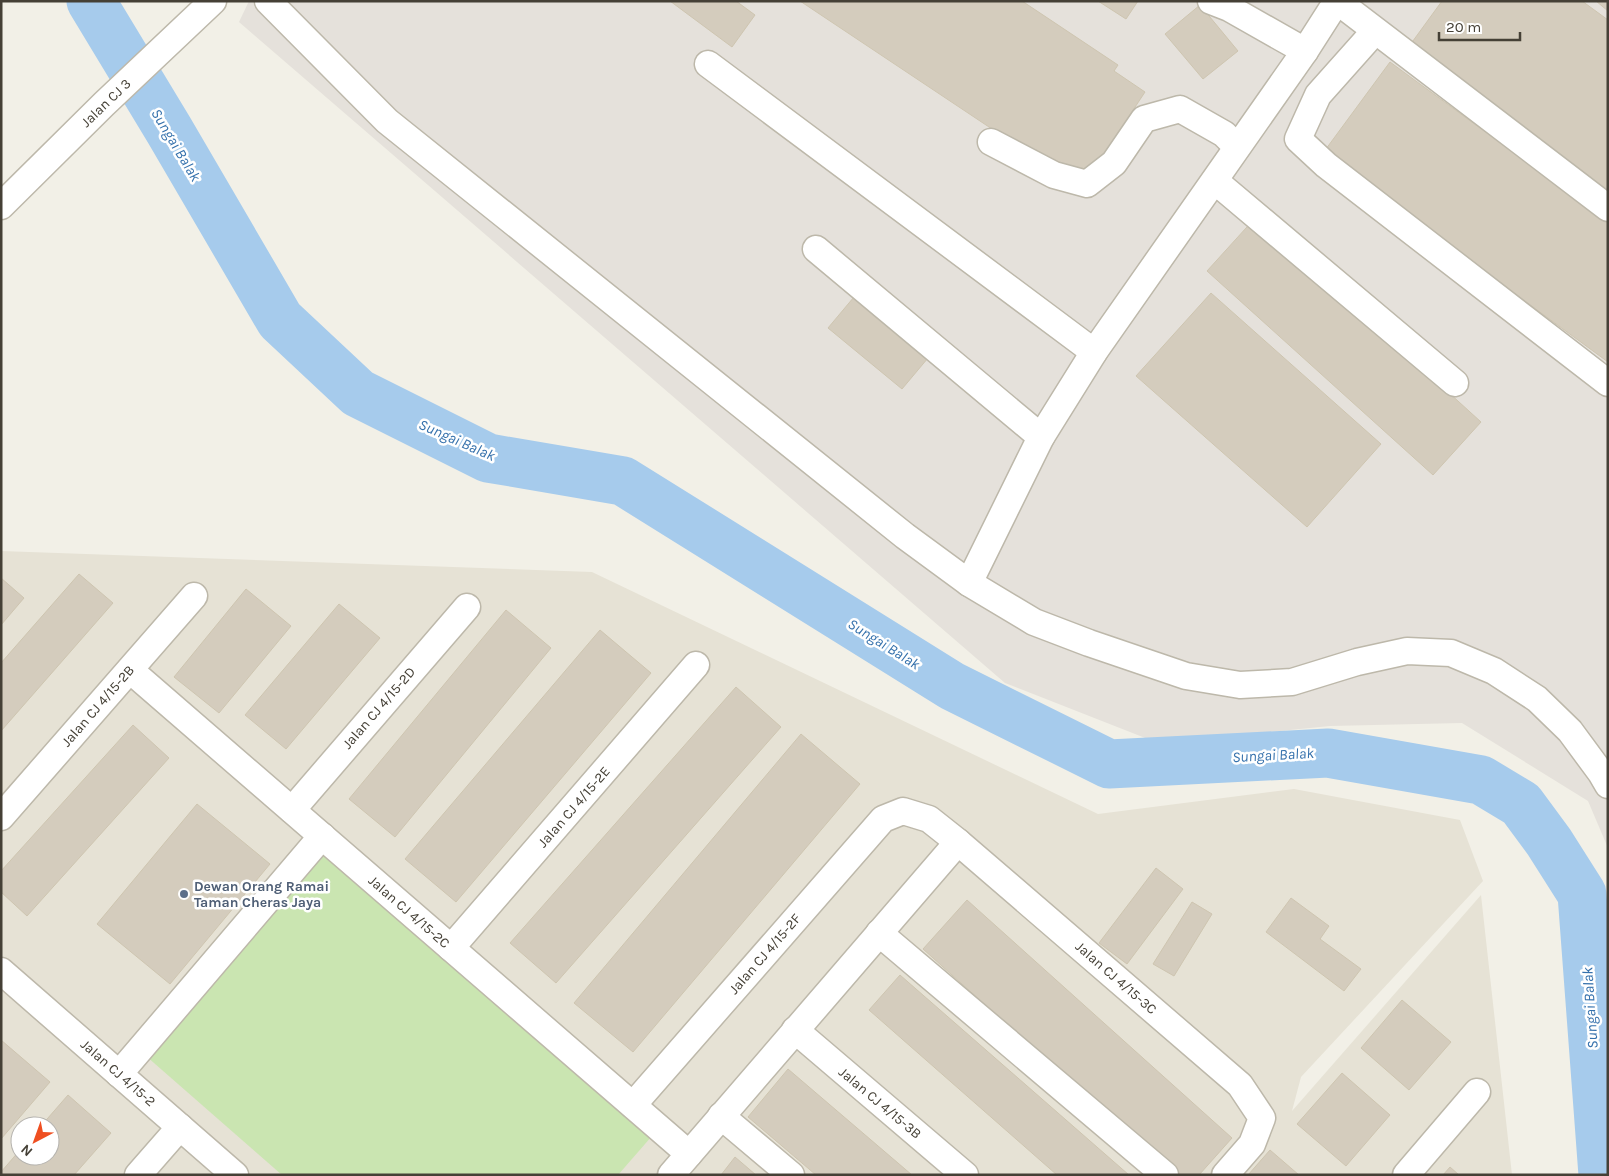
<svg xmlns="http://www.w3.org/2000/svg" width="1609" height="1176" viewBox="0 0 1609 1176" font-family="Karla,sans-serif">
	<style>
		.residential { fill: #e6e2d5; fill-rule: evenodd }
		.industrial { fill: #e5e1db }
		.green { fill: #cae5b1 }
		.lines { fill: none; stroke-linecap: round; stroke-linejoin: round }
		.river { stroke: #a6cbec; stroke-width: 49 }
		.building { fill: #d4ccbd; stroke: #cec5b0 }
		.minor-casing { stroke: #bdb8aa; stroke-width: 29 }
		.minor { stroke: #fff; stroke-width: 26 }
		.service-dot { fill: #5c6f8a; stroke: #fff; stroke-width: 2 }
		.labels { text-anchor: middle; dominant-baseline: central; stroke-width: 5; stroke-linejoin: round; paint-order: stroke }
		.street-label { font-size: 14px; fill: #454036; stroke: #fff }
		.service-label { font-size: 14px; font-weight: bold; fill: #4e5e75; stroke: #fff; text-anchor: start }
		.water-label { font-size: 15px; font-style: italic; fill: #3571ac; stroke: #fff }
	</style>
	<rect width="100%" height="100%" fill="#f2f0e7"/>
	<path class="residential" d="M1,551L592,572L1098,814L1294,789L1460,820L1483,881L1301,1077L1292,1111L1481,895L1512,1175H1ZM20,1126H50V1156H20Z"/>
	<polygon class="industrial" points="249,1 1608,1 1608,848 1588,801 1462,723 1330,726 1158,743 1005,683 239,22"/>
	<polygon class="green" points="326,851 652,1136 618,1175 282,1175 146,1056"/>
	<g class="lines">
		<polyline class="river" points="91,1 169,130 280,320 358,393 488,458 623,481 952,686 1109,764 1328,753 1481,780 1521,804 1549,842 1582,894 1603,1175"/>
	</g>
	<g class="building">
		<polygon points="670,1 736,1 755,15 732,47"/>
		<polygon points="800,1 1022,1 1118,65 1114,71 1145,92 1086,181 1054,159 1049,167"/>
		<polygon points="1098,1 1138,1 1126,19"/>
		<polygon points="1442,1 1582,1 1608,20 1608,194 1410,45"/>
		<polygon points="1596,1 1608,1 1608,11"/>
		<polygon points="1200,5 1238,51 1203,79 1165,34"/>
		<polygon points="1390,62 1608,222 1608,362 1323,153"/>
		<polygon points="1256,217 1481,422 1433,475 1207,271"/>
		<polygon points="1211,293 1381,444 1307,527 1136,376"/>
		<polygon points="854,297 928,358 902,389 828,328"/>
		<polygon points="79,574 113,603 1,731 1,663"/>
		<polygon points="1,578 24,598 1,625"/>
		<polygon points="246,589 291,626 219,713 174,677"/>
		<polygon points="339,604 380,638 286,749 245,715"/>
		<polygon points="506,610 551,648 395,837 349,799"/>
		<polygon points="600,630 651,673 456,902 405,859"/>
		<polygon points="736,687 781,727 556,983 510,943"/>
		<polygon points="133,725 169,758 27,916 1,892 1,871"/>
		<polygon points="801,734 860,784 633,1052 574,1003"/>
		<polygon points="197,804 270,864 170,984 97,924"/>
		<polygon points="1156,868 1183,889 1127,964 1099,943"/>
		<polygon points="1291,898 1329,926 1320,939 1361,969 1344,991 1266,932"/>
		<polygon points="967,900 1232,1138 1199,1175 1175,1175 923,949"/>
		<polygon points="1192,902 1212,914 1174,976 1153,964"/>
		<polygon points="900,975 1129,1175 1057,1175 869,1010"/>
		<polygon points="1402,1000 1451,1042 1409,1090 1361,1048"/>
		<polygon points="1,1040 50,1082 1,1139"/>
		<polygon points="788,1069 912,1175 816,1175 748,1117"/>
		<polygon points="1342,1073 1390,1115 1346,1166 1297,1124"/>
		<polygon points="68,1095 111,1133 74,1175 1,1175 1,1172 20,1150 20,1156 50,1156 50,1126 41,1126"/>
		<polygon points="1270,1150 1299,1175 1248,1175"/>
		<polygon points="735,1157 756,1175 721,1175"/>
		<polygon points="1450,1167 1459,1175 1443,1175"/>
	</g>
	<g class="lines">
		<defs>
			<g id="minor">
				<polyline points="268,1 387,121 905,536 969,583 1034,622 1089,643 1186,676 1240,685 1292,682 1357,662 1407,651 1451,653 1494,671 1537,699 1570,731 1601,773 1608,785"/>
				<polyline points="1211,1 1229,8 1305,51"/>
				<polyline points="1337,1 1608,208"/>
				<polyline points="1375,31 1318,95 1298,139 1326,165 1608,383"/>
				<polyline points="708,64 1094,352"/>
				<polyline points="991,142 1054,175 1087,184 1114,163 1144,119 1180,109 1224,134 1237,147"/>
				<polyline points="1215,181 1455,383"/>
				<polyline points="1,206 104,104 213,1"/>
				<polyline points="816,249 1041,437"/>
				<polyline points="969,583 1041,437 1094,352 1305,51 1337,1"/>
				<polyline points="130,670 689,1154"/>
				<polyline points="292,810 467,607"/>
				<polyline points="1,817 194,596"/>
				<polyline points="879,933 1165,1175"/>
				<polyline points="451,948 696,665"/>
				<polyline points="1,971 235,1175"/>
				<polyline points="795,1030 965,1175"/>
				<polyline points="119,1074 322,836"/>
				<polyline points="633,1105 883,819 903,811 929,819 958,842 1240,1085 1262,1118 1252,1144 1225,1175"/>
				<polyline points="721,1116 791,1175"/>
				<polyline points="138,1175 180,1127"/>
				<polyline points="671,1175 958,842"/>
				<polyline points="1406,1175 1477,1092"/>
			</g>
		</defs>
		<use href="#minor" class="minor-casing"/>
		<use href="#minor" class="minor"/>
	</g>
	<circle class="service-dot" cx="184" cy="894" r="5"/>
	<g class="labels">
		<g class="street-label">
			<text transform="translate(106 103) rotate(-44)">Jalan CJ 3</text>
			<text transform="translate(98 706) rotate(-49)">Jalan CJ 4/15-2B</text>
			<text transform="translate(379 708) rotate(-49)">Jalan CJ 4/15-2D</text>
			<text transform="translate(574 807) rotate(-49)">Jalan CJ 4/15-2E</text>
			<text transform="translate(409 912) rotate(41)">Jalan CJ 4/15-2C</text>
			<text transform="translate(765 954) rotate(-49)">Jalan CJ 4/15-2F</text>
			<text transform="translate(1116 978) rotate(41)">Jalan CJ 4/15-3C</text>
			<text transform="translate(118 1073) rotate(41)">Jalan CJ 4/15-2</text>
			<text transform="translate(880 1103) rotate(40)">Jalan CJ 4/15-3B</text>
		</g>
		<g class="service-label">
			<text x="194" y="886">Dewan Orang Ramai<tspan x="194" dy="16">Taman Cheras Jaya</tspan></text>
		</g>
		<g class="water-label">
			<text transform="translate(176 145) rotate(59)">Sungai Balak</text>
			<text transform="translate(457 440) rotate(24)">Sungai Balak</text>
			<text transform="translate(884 644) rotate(32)">Sungai Balak</text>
			<text transform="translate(1273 755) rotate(-3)">Sungai Balak</text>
			<text transform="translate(1590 1008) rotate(-94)">Sungai Balak</text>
		</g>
	</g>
	<rect width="1609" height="1176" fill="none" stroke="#454036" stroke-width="5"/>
	<g transform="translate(35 1141) rotate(221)"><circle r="24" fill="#ffffff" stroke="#b5b3af"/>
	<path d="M0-4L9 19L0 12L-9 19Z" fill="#ef4f21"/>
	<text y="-8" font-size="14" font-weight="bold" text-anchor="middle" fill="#454036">N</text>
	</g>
	<path d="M1439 32v8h81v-8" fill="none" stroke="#454036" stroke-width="2.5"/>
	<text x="1446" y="32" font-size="15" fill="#454036" stroke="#ffffff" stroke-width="4" paint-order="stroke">20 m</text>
</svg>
